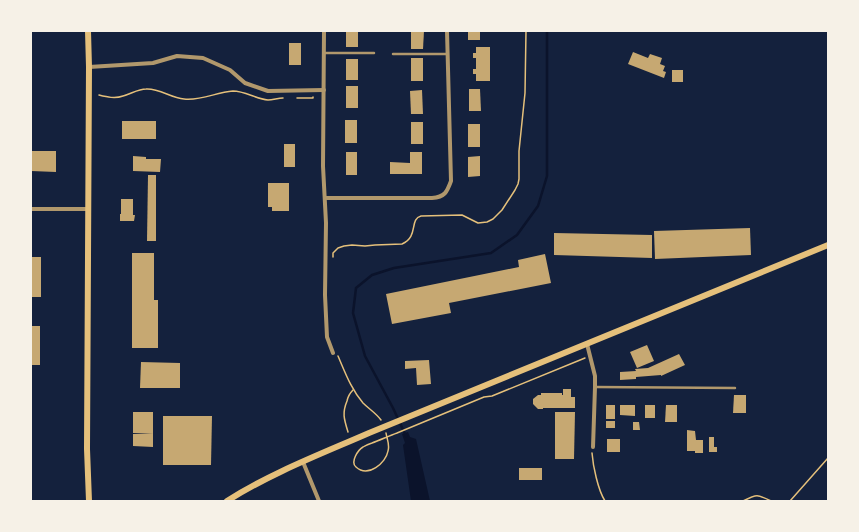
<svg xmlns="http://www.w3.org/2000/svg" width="859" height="532" viewBox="0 0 859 532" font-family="Quicksand,sans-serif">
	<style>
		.water { fill: #0b132b }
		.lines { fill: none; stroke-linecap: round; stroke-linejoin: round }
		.stream { stroke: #0b132b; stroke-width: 2.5 }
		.building { fill: #c6a872 }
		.path { stroke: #e5c07b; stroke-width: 1.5 }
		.service { stroke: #b1986c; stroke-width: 2.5 }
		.minor { stroke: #b1986c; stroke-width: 4 }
		.secondary { stroke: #e5c07b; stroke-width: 6 }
	</style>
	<rect width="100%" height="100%" fill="#14213d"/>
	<polygon class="water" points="408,432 410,437 416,439 430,501 411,501 403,445 405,443 402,434"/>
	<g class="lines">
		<polyline class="stream" points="406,436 393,408 365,356 353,313 356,288 372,275 394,268 491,253 517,235 538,206 547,176 547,31"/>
	</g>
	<g class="building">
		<rect x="346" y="31" width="12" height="16"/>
		<polygon points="411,31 424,31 423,49 411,49"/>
		<rect x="468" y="31" width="12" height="9"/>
		<rect x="289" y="43" width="12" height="22"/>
		<polygon points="476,47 490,47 490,81 476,81 476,74 473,74 473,69 476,69 476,58 473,58 473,53 476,53"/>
		<polygon points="633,52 648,58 650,54 662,58 660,64 665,66 663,71 666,72 664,78 628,64"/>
		<rect x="411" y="58" width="12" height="23"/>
		<rect x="346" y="59" width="12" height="21"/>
		<rect x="672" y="70" width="11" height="12"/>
		<rect x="346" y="86" width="12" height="22"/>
		<polygon points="469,89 480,89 481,111 469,111"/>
		<polygon points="422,90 423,114 411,114 410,91"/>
		<rect x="345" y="120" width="12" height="23"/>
		<rect x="122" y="121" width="34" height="18"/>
		<rect x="411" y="122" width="12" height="22"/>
		<rect x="468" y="124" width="12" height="23"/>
		<rect x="284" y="144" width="11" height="23"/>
		<polygon points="31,151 56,151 56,172 31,171"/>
		<rect x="346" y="152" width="11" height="23"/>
		<polygon points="410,152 422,152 422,174 390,174 390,162 410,163"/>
		<polygon points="133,156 146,157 146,159 161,159 160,172 133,171"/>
		<polygon points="480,156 480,176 468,177 468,157"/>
		<polygon points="148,175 156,175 156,241 147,241"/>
		<polygon points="268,183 289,183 289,211 272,211 272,207 268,207"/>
		<polygon points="121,199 133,199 133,215 135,215 134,221 120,221 120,214 121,214"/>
		<polygon points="750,228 751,255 655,259 654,231"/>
		<polygon points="554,233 652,235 652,258 554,255"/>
		<polygon points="132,253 154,253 154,300 158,300 158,348 132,348"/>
		<polygon points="545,254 551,283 449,303 451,313 392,324 386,294 519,267 518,260"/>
		<rect x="31" y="257" width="10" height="40"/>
		<rect x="31" y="326" width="9" height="39"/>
		<polygon points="647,345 654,361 637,368 630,352"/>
		<polygon points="679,354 685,365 661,376 661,375 636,377 636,379 620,380 620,372 636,371 635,369 648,368"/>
		<polygon points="429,360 431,384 417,385 416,368 405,369 405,361"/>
		<polygon points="141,362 180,363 180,388 140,388"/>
		<polygon points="563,389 571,389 571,397 575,397 575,408 543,408 543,409 538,409 533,404 533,399 538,395 541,395 541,393 562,393 562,395 563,395"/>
		<polygon points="734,395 746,395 746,413 733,413"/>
		<rect x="606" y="405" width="9" height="14"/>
		<polygon points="620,405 635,405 635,416 620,415"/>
		<rect x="645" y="405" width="10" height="13"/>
		<polygon points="666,405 677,405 677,422 665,422"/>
		<rect x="133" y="412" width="20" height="21"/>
		<polygon points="555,412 575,412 574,459 555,459"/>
		<polygon points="163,416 212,416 211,465 163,465"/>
		<rect x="606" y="421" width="9" height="7"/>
		<polygon points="633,422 639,422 640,430 633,430"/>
		<polygon points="687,430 695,431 696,440 703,440 703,453 695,453 695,451 687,451"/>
		<polygon points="153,433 153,447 133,446 133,434"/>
		<polygon points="709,437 714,437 714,447 717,447 717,452 709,452"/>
		<rect x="607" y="439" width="13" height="13"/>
		<rect x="519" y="468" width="23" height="12"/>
	</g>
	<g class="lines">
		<g class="path">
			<path d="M99,95C107,97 115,99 123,96C131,94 138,89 146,89C159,88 171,98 184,99C202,101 216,92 233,91C245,91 256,99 268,100C273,100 278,98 283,98"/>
			<polyline points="297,98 313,98 313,97"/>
			<path d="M333,257V253L338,248L344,246L352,245L365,246L375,245L402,244C419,237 409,219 421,216L462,215L478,223L487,222L493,219L502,210L515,190L518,184L519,179V151L525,93L526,31"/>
			<path d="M338,356C345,372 351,389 363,403C369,409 376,413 381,420"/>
			<path d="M348,432C344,419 342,413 347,401C348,396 350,393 353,390"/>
			<path d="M386,433C387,439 390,445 388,451C386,463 368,478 356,467C350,462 358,450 363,447C366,445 369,444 372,443C380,440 389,436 397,433C426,421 455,409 484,397L492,396L585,358"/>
			<path d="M592,453C593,466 598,490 605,501"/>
			<path d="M743,501C757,494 757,494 771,501"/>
			<polyline points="790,501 828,458"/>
		</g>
		<g class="service">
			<polyline points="324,53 374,53"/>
			<polyline points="393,54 447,54"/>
			<polyline points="595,387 735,388"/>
		</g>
		<g class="minor">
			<polyline points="324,31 323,166 326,223 325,295 327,337 333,353"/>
			<polyline points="89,67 153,63 177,56 203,58 230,70 245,83 268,91 324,90"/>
			<path d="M325,198H432C445,197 447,192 451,181L447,31"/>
			<polyline points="31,209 88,209"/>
			<polyline points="587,344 595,376 595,387 593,447"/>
			<polyline points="303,462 319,501"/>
		</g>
		<g class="secondary">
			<polyline points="88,31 89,67 87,449 89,501"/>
			<path d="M227,501C271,473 321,454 369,433L828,245"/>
		</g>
	</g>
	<rect width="859" height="532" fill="none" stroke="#f6f1e7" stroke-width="64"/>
</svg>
